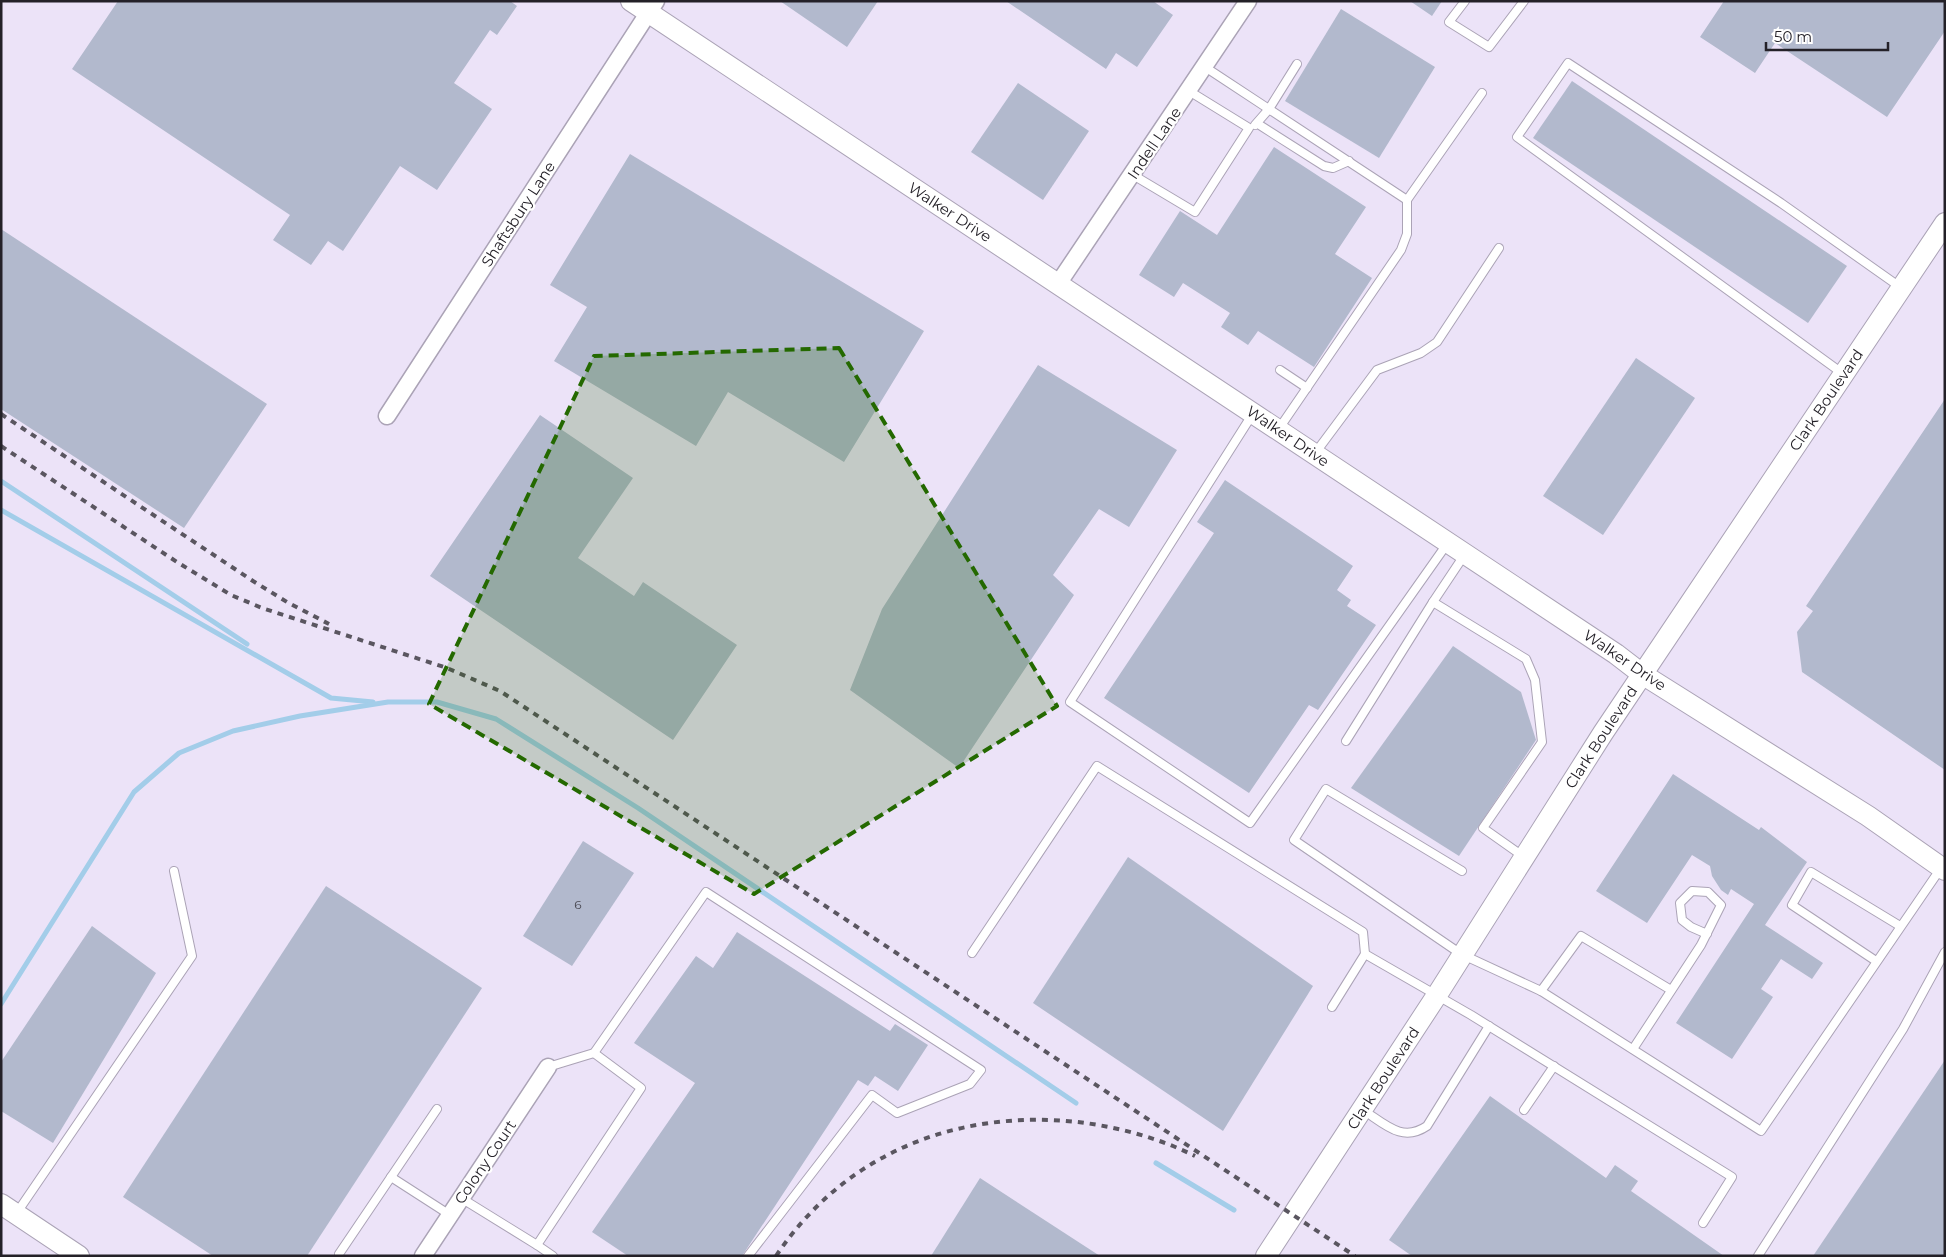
<svg xmlns="http://www.w3.org/2000/svg" width="1946" height="1257" viewBox="0 0 1946 1257" font-family="Montserrat,sans-serif">
	<style>
		.lines { fill: none; stroke-linecap: round; stroke-linejoin: round }
		.stream { stroke: #a3cde9; stroke-width: 5 }
		.building { fill: #b2b9cd }
		.service-casing { stroke: #aba3b6; stroke-width: 10 }
		.minor-casing { stroke: #aba3b6; stroke-width: 19 }
		.tertiary-casing { stroke: #aba3b6; stroke-width: 22 }
		.service { stroke: #fff; stroke-width: 8 }
		.minor { stroke: #fff; stroke-width: 16 }
		.tertiary { stroke: #fff; stroke-width: 20 }
		.rail { stroke: #5a5660; stroke-width: 4; stroke-dasharray: 6 6; stroke-linecap: butt }
		.marked { fill: #246900; fill-opacity: 0.2; stroke: #246900; stroke-width: 4; stroke-dasharray: 10 6; stroke-linejoin: round }
		.labels { text-anchor: middle; dominant-baseline: central; stroke-width: 4.5; stroke-linejoin: round; paint-order: stroke }
		.number-label { font-size: 12px; fill: #484751 }
		.street-label { font-size: 15px; fill: #242128; stroke: #fff }
	</style>
	<rect width="100%" height="100%" fill="#ece3f8"/>
	<g class="lines">
		<g class="stream">
			<polyline points="1,481 247,644"/>
			<polyline points="1,510 331,698 373,702"/>
			<polyline points="1,1004 134,792 179,753 233,731 300,716 388,702 437,702 496,719 638,808 1076,1103"/>
			<polyline points="1156,1163 1234,1210"/>
		</g>
	</g>
	<g class="building">
		<polygon points="118,1 510,1 517,6 497,35 490,30 454,83 492,109 437,190 400,166 343,251 328,241 311,265 273,240 290,215 72,69"/>
		<polygon points="780,1 878,1 847,47"/>
		<polygon points="1006,1 1153,1 1173,15 1137,67 1116,53 1106,69"/>
		<polygon points="1410,1 1442,1 1432,16"/>
		<polygon points="1724,1 1945,1 1945,31 1887,117 1775,43 1755,73 1700,37"/>
		<polygon points="1341,9 1435,67 1379,158 1285,101"/>
		<polygon points="1572,81 1847,266 1808,323 1533,138"/>
		<polygon points="1018,83 1089,131 1043,200 971,152"/>
		<polygon points="1274,147 1366,207 1335,254 1372,278 1314,367 1258,331 1248,345 1221,327 1230,313 1183,283 1174,297 1139,275 1180,211 1217,235"/>
		<polygon points="630,154 924,331 844,462 728,392 696,446 554,361 587,307 550,285"/>
		<polygon points="1,229 267,404 184,528 1,409"/>
		<polygon points="1636,358 1695,398 1603,535 1543,496"/>
		<polygon points="1038,365 1177,450 1129,527 1099,509 1053,575 1074,595 959,768 850,690 882,609"/>
		<polygon points="1945,399 1945,770 1802,672 1797,632 1813,611 1806,606"/>
		<polygon points="540,415 633,478 578,558 634,596 643,582 737,645 673,740 430,576"/>
		<polygon points="1225,480 1353,566 1337,590 1351,600 1347,606 1376,625 1318,710 1309,705 1249,793 1104,698 1214,533 1197,522"/>
		<polygon points="1453,646 1521,692 1536,740 1459,856 1351,788"/>
		<polygon points="1673,774 1759,830 1761,827 1807,862 1765,925 1823,963 1812,979 1781,959 1761,989 1773,997 1732,1059 1676,1023 1754,904 1731,889 1728,895 1721,890 1712,876 1710,866 1692,855 1647,923 1596,891"/>
		<polygon points="583,841 634,873 572,966 523,936"/>
		<polygon points="1128,857 1313,986 1223,1131 1033,1003"/>
		<polygon points="326,886 482,988 307,1256 213,1256 123,1197"/>
		<polygon points="92,926 156,973 53,1143 1,1111 1,1062"/>
		<polygon points="737,932 890,1031 895,1024 928,1045 898,1091 875,1076 868,1086 858,1080 742,1256 628,1256 592,1232 695,1083 634,1043 696,956 713,968"/>
		<polygon points="1945,1060 1945,1256 1813,1256"/>
		<polygon points="1490,1096 1606,1178 1615,1165 1638,1181 1631,1191 1724,1256 1412,1256 1389,1240"/>
		<polygon points="980,1178 1100,1256 931,1256"/>
	</g>
	<g class="lines">
		<defs>
			<g id="service">
				<polyline points="1465,1 1449,22 1489,47 1524,1"/>
				<polyline points="1205,67 1407,200 1482,93"/>
				<polyline points="1258,124 1324,166 1333,168 1349,161"/>
				<polyline points="1255,125 1269,109 1297,64"/>
				<polyline points="1133,175 1195,212 1249,128 1189,91"/>
				<polyline points="1280,370 1307,388"/>
				<polyline points="1842,373 1517,137 1568,63 1781,203 1900,287"/>
				<polyline points="1252,415 1070,702 1250,823 1447,544"/>
				<polyline points="1278,430 1401,250 1407,234 1407,200"/>
				<polyline points="1316,452 1377,370 1421,353 1437,342 1499,248"/>
				<polyline points="1433,602 1465,554"/>
				<polyline points="1346,741 1433,602 1526,659 1535,680 1542,742 1483,828 1524,857"/>
				<polyline points="1462,871 1326,789 1294,840 1461,954 1541,991 1761,1131 1941,868"/>
				<polyline points="972,953 1097,766 1363,932 1365,954"/>
				<polyline points="1876,961 1792,905 1811,872 1900,926"/>
				<polyline points="1541,991 1581,936 1671,990"/>
				<polyline points="1332,1007 1365,954 1471,1015 1732,1177 1703,1223"/>
				<polyline points="1633,1049 1701,945 1721,905 1708,892 1692,891 1680,903 1682,920 1691,927 1707,934"/>
				<polyline points="548,1067 594,1053 706,892 981,1070 970,1084 897,1113 872,1095 748,1256"/>
				<path d="M1363,1110C1385,1124 1402,1143 1427,1126L1489,1026"/>
				<polyline points="1524,1110 1554,1066"/>
				<polyline points="391,1177 450,1215"/>
				<polyline points="461,1198 537,1245"/>
				<polyline points="16,1214 192,956 174,871"/>
				<polyline points="339,1254 437,1109"/>
				<polyline points="553,1256 537,1245 641,1088 594,1053"/>
				<polyline points="1758,1256 1903,1029 1945,952"/>
			</g>
			<g id="minor">
				<polyline points="1058,284 1248,1"/>
				<polyline points="387,416 656,1"/>
				<polyline points="423,1256 548,1067"/>
			</g>
			<g id="tertiary">
				<polyline points="631,1 1616,654 1642,674 1868,816 1945,870"/>
				<polyline points="1,1204 79,1256"/>
				<polyline points="1266,1256 1437,995 1603,733 1945,223"/>
			</g>
		</defs>
		<use href="#service" class="service-casing"/>
		<use href="#minor" class="minor-casing"/>
		<use href="#tertiary" class="tertiary-casing"/>
		<use href="#service" class="service"/>
		<use href="#minor" class="minor"/>
		<use href="#tertiary" class="tertiary"/>
		<g class="rail">
			<polyline points="1,414 253,581 287,602 329,624"/>
			<polyline points="1,446 177,562 231,595 262,608 447,668 500,691 1355,1256"/>
			<path d="M776,1256C845,1153 957,1109 1078,1122C1118,1127 1159,1138 1195,1156"/>
		</g>
	</g>
	<path class="marked" d="M839,348L1057,706L754,894L429,704L594,356Z"/>
	<g class="labels">
		<g class="number-label">
			<text x="578" y="904">6</text>
		</g>
		<g class="street-label">
			<text transform="translate(1154 143) rotate(-56)">Indell Lane</text>
			<text transform="translate(950 212) rotate(33)">Walker Drive</text>
			<text transform="translate(518 214) rotate(-57)">Shaftsbury Lane</text>
			<text transform="translate(1826 400) rotate(-56)">Clark Boulevard</text>
			<text transform="translate(1288 436) rotate(34)">Walker Drive</text>
			<text transform="translate(1625 660) rotate(34)">Walker Drive</text>
			<text transform="translate(1601 737) rotate(-57)">Clark Boulevard</text>
			<text transform="translate(1383 1078) rotate(-57)">Clark Boulevard</text>
			<text transform="translate(485 1162) rotate(-56)">Colony Court</text>
		</g>
	</g>
	<rect width="1946" height="1257" fill="none" stroke="#242128" stroke-width="5"/>
	<path d="M1766 42v8h122v-8" fill="none" stroke="#242128" stroke-width="2.5"/>
	<text x="1774" y="42" font-size="15" fill="#242128" stroke="#ffffff" stroke-width="4" paint-order="stroke">50 m</text>
</svg>
